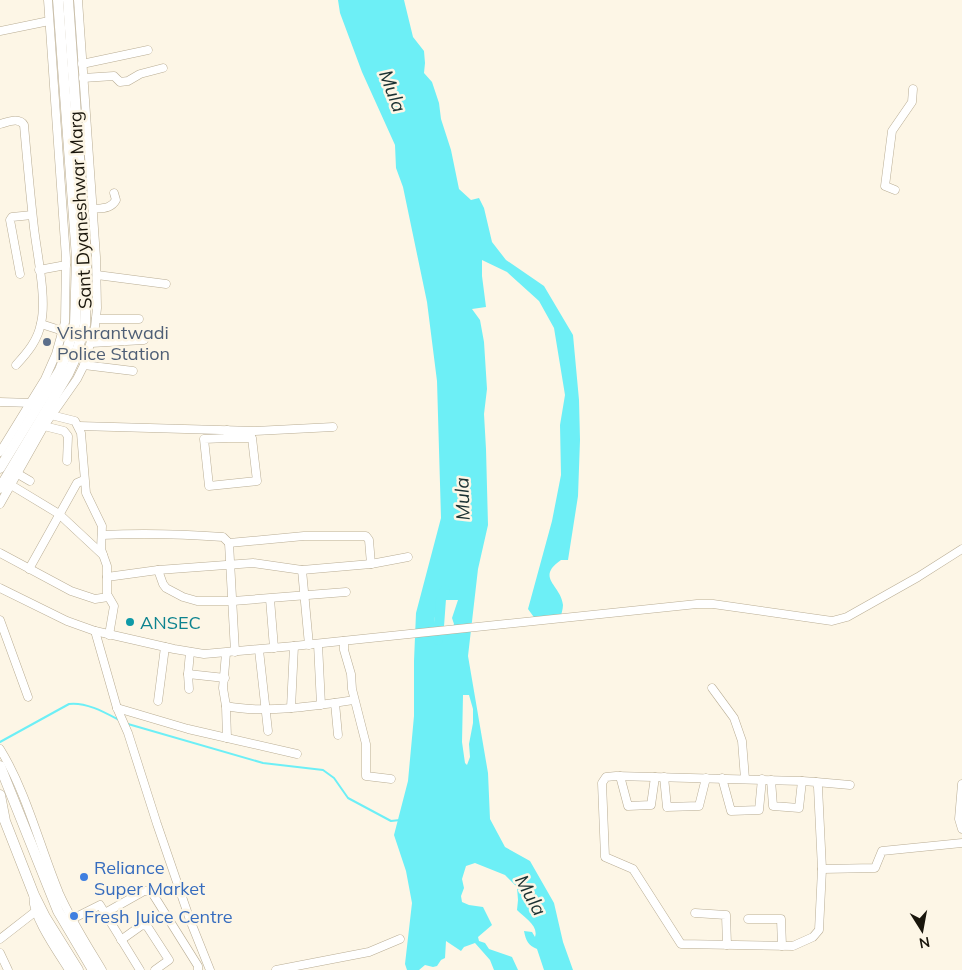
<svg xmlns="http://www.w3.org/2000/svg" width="962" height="970" viewBox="0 0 962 970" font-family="Mulish,sans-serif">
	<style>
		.water { fill: #6deff6; fill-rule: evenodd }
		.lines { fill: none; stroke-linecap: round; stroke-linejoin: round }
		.stream { stroke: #6deff6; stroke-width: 2 }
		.river { stroke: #6deff6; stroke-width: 10 }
		.minor-casing { stroke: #b9ad94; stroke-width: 9 }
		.major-casing { stroke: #b9ad94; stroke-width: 11 }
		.minor { stroke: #fff; stroke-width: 8 }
		.major { stroke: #fff; stroke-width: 10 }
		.service-dot { fill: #5c6f8a; stroke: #fdf6e6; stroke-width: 2 }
		.culture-dot { fill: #0f9aa8; stroke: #fdf6e6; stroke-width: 2 }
		.shop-dot { fill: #3f7fe0; stroke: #fdf6e6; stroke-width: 2 }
		.labels { text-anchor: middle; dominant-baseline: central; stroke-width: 5; stroke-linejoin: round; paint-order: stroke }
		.street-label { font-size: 18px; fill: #19150b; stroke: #fdf6e6 }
		.service-label { font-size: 18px; fill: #4e5e75; stroke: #fdf6e6; text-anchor: start }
		.culture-label { font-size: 18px; fill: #0d838f; stroke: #fdf6e6; text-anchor: start }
		.shop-label { font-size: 18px; fill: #366cbe; stroke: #fdf6e6; text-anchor: start }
		.water-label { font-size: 19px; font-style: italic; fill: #1a3132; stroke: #fdf6e6 }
	</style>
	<rect width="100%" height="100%" fill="#fdf6e6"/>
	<path class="water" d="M338,0H404L413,37L424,51L425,63L424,73L432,82L439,103L441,119L451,150L459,189L471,200L479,198L484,208L492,242L506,260L544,286L573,335L579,400L580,440L578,496L568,560H561C535,578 561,585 563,605C563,609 561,614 561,617L536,620L528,609L552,521L561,475L560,425L565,395L554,328L539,301L507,272L482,260V276L486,307L472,309L480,320L484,342L487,389L484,414L486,449L488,525L478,569L468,656L488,773L490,819L505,847L530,861L554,903L563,942L573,970H544L537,949C528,945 526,941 524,931L532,932L535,937C539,926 524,917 517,910L518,900L517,887L505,875L475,863L466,866L462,879L464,888L461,896L462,902L469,905L483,907L492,925L478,937L479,941L485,943L489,949L512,957L518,970H494L490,960L475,943L464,947L461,951L446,941L445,958L441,960L437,966L433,967L425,965L419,970H407L405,964L412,903L406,871L394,835L408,781L414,716V661L416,613L441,518L437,381L427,302L403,187L396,168L395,145L362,72L340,13ZM444,600H458L452,618L454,624L451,631L439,633C431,621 435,611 444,600ZM463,695H469L473,709V723L469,744L470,757L467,765L465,763L462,742Z"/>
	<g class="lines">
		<g class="stream">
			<polyline points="128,724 263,763 323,770 334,778 348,798 391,821 400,820"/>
			<path d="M0,742L69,704C86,702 104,712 119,720"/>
		</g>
		<polyline class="river" points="438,640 441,599 445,590"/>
		<defs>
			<g id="minor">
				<polyline points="0,31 49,21"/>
				<polyline points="82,64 148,50"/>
				<polyline points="83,78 114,76 120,82 128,81 140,74 163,68"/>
				<path d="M0,124C8,122 19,117 24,125C27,159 30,193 34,228C37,254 47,299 41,323C38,340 28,352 16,365"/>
				<polyline points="895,190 885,186 892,131 912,102 913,89"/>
				<path d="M93,209C102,208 111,209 116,200L114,193"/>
				<polyline points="39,270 66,265"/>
				<polyline points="20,274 10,220 12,217 32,215"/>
				<polyline points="97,275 166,284"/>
				<polyline points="96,319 139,319"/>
				<polyline points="41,324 63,331"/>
				<polyline points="91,343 144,340"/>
				<polyline points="84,365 133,371"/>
				<polyline points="0,402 33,403"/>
				<polyline points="51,415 75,421 81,433 86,493 102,526 101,549 107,566 107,594 114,606 109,635"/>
				<polyline points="44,426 64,431 68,436 67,461"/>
				<polyline points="79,426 255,431 333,427"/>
				<polyline points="227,430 228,438 252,438 257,481 209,486 204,439 228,438"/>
				<polyline points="0,452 45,379 56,354 65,322 66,258 48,0"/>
				<polyline points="18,474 30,481"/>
				<polyline points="11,485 59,514 103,555"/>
				<polyline points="0,504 44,426 77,379 84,365 95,327 97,308 96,257 78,0"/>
				<path d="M102,535C142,533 182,534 223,537L229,543L304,536H366L369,540L371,564"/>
				<polyline points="229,543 235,652"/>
				<polyline points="0,553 71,591 95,599 108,597"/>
				<polyline points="29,569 77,483 84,480"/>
				<polyline points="158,570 163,584 166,588 183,597 197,601 233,601 346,592"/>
				<polyline points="302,570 309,645"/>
				<polyline points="107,577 158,570 253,563 302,570 371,564 408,557"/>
				<polyline points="0,588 67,621 95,631 174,649 204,654 294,646 697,604 713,604 832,621 847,617 918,577 962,549"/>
				<polyline points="270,599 274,648"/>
				<polyline points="0,620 28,697"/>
				<polyline points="95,631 117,708 128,733 157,824 190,920 210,970"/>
				<polyline points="344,641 344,650 351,674 352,689 366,744 366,776 391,779"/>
				<polyline points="318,644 321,705"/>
				<polyline points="259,650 268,731"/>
				<polyline points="226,653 223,688 226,706 227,738"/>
				<polyline points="188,674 225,678"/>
				<polyline points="712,688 734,718 742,741 745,779"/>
				<polyline points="189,689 188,674 190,652"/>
				<polyline points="158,701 165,647"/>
				<polyline points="335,703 338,735"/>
				<path d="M226,706C265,714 315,706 354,700"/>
				<polyline points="117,708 188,729 297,754"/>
				<polyline points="291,708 294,646"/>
				<path d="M0,749C26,791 40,847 59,893C71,920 87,945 102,970"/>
				<polygon points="616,776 802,781 816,782 818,787 822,869 819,930 813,937 793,946 681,944 633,869 605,857 602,783 606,777"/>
				<polyline points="620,776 628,806 651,805 655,777"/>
				<polyline points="664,777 667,807 699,806 706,778"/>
				<polyline points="722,778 731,811 759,810 762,779"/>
				<polyline points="771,780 773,806 799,808 802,781"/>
				<polyline points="816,782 850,785"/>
				<polyline points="962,784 959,819 962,829"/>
				<polyline points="822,869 875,868 882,851 962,843"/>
				<path d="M34,895C29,912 59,954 69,970"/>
				<polyline points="105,913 144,891 151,891 198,966 198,970"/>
				<polyline points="695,913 726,915 727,945"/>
				<polyline points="72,919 100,905 140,970"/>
				<polyline points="748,919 781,919 782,946"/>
				<polyline points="0,939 36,911"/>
				<polyline points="121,940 142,925 147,926 169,960 155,970"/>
				<polyline points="0,953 8,970"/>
				<polyline points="276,970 369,952 400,939"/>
			</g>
			<g id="major">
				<polyline points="0,468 60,370 65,357 75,324 77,258 58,0"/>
				<polyline points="0,488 68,374 74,361 85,325 86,284 86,257 68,0"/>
				<polyline points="0,766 58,911 93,970"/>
				<polyline points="0,795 5,821 34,895 45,917 78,970"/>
			</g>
		</defs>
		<use href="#minor" class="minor-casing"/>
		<use href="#major" class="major-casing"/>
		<use href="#minor" class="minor"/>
		<use href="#major" class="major"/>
	</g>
	<circle class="service-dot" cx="47" cy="342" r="5"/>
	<circle class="culture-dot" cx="130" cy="622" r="5"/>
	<g class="shop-dot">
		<circle cx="84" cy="877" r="5"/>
		<circle cx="74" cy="916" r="5"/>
	</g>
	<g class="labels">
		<g class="street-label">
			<text transform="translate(80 210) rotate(-93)">Sant Dyaneshwar Marg</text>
		</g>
		<g class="service-label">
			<text x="57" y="332">Vishrantwadi<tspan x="57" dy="21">Police Station</tspan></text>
		</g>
		<g class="culture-label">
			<text x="140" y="622">ANSEC</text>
		</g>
		<g class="shop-label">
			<text x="94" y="867">Reliance<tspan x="94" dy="21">Super Market</tspan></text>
			<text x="84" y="916">Fresh Juice Centre</text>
		</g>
		<g class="water-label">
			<text transform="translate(393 91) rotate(69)">Mula</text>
			<text transform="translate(462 499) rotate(-92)">Mula</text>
			<text transform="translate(531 895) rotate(61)">Mula</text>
		</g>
	</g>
	<g transform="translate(922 930) rotate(169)" stroke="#fdf6e6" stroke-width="4" paint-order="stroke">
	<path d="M0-4L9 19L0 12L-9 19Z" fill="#19150b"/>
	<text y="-8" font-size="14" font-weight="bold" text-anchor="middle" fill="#19150b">N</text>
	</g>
</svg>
